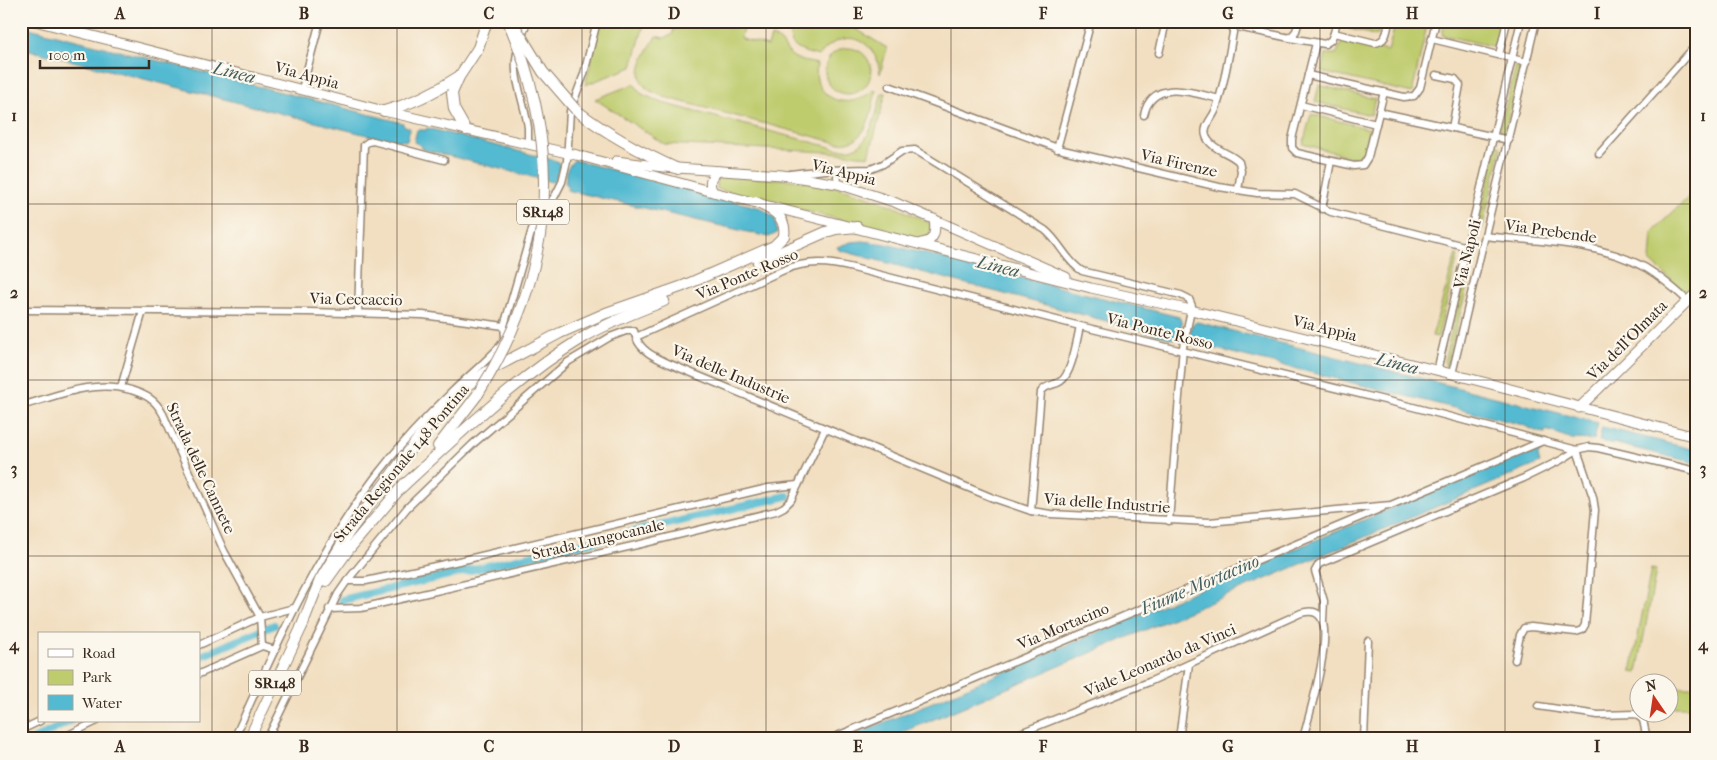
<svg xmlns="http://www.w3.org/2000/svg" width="1717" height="760" viewBox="0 0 1717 760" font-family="'IM FELL French Canon',serif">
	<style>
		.green { fill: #bfcc6e; stroke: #7d7b46 }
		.water { fill: #53bad1; stroke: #477278 }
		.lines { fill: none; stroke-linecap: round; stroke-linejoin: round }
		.canal { stroke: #53bad1; stroke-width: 8 }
		.street-casing { stroke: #968470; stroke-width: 9 }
		.secondary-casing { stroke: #968470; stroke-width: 11 }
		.primary-casing { stroke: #968470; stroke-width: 12 }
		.street { stroke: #fff; stroke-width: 6 }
		.secondary { stroke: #fff; stroke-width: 9 }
		.primary { stroke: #fff; stroke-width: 10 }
		.primary-bridge-casing { stroke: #968470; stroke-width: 12; stroke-linecap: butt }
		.primary-bridge { stroke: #fff; stroke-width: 10 }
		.grid { fill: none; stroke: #3b2a1e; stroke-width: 1; stroke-opacity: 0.55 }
		.labels { text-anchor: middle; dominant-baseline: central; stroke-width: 4.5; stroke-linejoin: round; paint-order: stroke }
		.shield { fill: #fbf7ec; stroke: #75685c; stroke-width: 1 }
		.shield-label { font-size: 15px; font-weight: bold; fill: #3b2a1e }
		.street-label { font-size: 16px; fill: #3b2a1e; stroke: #fbf7ec }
		.water-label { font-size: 18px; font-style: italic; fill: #435c5d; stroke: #fbf7ec }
		.neatline { fill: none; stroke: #3b2a1e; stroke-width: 2 }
		.grid-label { font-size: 16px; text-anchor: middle; font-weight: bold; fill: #3b2a1e }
	</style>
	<rect width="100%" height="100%" fill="#fbf7ec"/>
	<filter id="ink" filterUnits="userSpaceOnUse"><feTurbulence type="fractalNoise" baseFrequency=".02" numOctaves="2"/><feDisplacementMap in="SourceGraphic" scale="10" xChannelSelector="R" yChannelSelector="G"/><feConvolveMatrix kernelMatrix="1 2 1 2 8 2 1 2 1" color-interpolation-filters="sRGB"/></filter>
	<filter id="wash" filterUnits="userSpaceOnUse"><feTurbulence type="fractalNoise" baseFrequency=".0096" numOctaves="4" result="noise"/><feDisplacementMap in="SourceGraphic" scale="20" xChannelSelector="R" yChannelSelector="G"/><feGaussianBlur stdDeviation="1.12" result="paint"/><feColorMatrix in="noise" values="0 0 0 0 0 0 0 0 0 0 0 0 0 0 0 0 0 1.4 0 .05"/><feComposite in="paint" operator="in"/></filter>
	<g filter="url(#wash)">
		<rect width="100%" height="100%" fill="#f2dfc1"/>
		<g class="green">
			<polygon points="601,21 645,21 632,67 585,85"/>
			<path d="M676,21H745L741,37L742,39L768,46L771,37C783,39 784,49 792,56C799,61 809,62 817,64C816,69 816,75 817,80C826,106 856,107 873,90L876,91C872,107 869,135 851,141C847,143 842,142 838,143L664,97C659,94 654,93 649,90C629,76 648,51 656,36L664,38L672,35Z"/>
			<path d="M792,21H852L851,26L887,48L880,74C876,36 842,26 819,56C798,51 784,47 792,21Z"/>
			<polygon points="1345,21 1363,21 1380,26 1377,36 1343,27"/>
			<polygon points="1396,21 1428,21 1412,93 1322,72 1326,54 1336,54 1343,41 1388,51"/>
			<polygon points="1445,21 1501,21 1496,47 1442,35"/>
			<circle cx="848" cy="71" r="23"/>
			<polygon points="1516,66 1519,66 1520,70 1505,130 1502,131 1500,129"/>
			<path d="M634,84L642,94L662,103L838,149C843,149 850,150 854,148C873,140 876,110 882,93H886L869,156L828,152L664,144L595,99Z"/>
			<polygon points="1319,85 1375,99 1371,115 1315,102"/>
			<polygon points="1311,114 1370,129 1362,160 1303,144"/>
			<polygon points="1497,145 1500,146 1501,149 1482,229 1478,231 1477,228"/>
			<path d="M723,177C757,178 800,178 833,186C867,194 899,208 930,223L931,230L928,237L922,240L717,189L716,182L718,178Z"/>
			<polygon points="1696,190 1696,287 1690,293 1683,291 1650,261 1652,232"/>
			<polygon points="1474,247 1477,250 1446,367 1444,361 1472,249"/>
			<polygon points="1456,254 1458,256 1438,337 1432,336"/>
			<polygon points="1651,569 1656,570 1637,673 1631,672"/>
			<rect x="1674" y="687" width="22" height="20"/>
		</g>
		<g class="water">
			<polygon points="21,26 403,123 403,125 410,128 407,141 383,139 21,48"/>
			<polygon points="427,128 557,161 560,165 556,179 552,182 422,149 422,146 414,142 417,130 426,130"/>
			<polygon points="574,160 761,208 775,218 777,233 769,237 567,190 568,186 565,182 568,167"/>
			<polygon points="863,241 886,244 1179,317 1182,323 1178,336 1174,339 839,250 837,247 851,242"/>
			<polygon points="1197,322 1598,423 1594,440 1572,439 1546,430 1545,433 1538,432 1523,425 1192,343 1189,338 1192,325"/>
			<polygon points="1602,427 1696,450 1696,463 1617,444 1599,441"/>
			<polygon points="1543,446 1538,456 1540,463 887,739 845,739 1534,448"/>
		</g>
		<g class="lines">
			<g class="canal">
				<polyline points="342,600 787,496"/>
				<polyline points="199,657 274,625"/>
				<polyline points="35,739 70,721"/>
			</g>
		</g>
	</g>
	<g filter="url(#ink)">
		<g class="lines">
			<defs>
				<g id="street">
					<polyline points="1209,21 1290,38 1296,31 1299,21"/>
					<path d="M1337,21L1334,33L1375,43C1387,41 1387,31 1389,21"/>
					<path d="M1234,27C1229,54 1225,83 1216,109C1212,120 1200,128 1208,140C1215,151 1231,153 1239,162L1241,171L1238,190"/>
					<polyline points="1290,38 1325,44 1331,40 1334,33"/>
					<polyline points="1432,39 1527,62"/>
					<polyline points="521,40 527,21"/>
					<polyline points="1316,43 1292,139 1292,148 1297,153 1354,166 1363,165 1368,157 1384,92"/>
					<path d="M518,49C510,75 525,102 528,128C528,133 528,139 528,144"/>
					<polyline points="1159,53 1166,21"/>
					<polyline points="1499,55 1507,21"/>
					<polyline points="1308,75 1404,97 1414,96 1420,88 1436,21"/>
					<polyline points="1436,75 1455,79 1460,85 1452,128"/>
					<polyline points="889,86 1063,150 1219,187 1257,193 1295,194 1331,212 1468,247"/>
					<polyline points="302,89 320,21"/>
					<polyline points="1301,105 1376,124"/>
					<polyline points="1379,112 1509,140"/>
					<path d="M1144,115C1152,77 1194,93 1219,99"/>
					<polyline points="1057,149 1091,21"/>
					<polyline points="1599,154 1696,45"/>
					<path d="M790,174L825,170L871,169L883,164L902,151L915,150L1045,230C1060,242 1066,261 1082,271L1181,295L1189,299L1192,306L1183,347L1169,521"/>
					<polyline points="838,184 837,176 843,169"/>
					<polyline points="1322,209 1331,161"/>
					<path d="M1485,236C1538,242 1597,241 1646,268C1661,277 1675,289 1688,301"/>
					<polyline points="21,310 308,312 423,315 504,326 533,226 538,217 555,196 562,182 567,161 570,111 584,74 597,21"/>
					<polyline points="358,313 364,145 368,142 373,141 444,160"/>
					<path d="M636,337C641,352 657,358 670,364L993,498L1031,511L1051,514L1209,522L1391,505L1543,441"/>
					<polyline points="1437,371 1521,21"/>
					<polyline points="1452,374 1536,21"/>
					<polyline points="121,387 143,311"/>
					<path d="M21,406C57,396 93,379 131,390C146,395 155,399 163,414L224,551L260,617L262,646"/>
					<path d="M1031,511L1041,392C1046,384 1054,386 1061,381C1072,374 1077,339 1080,326"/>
					<polyline points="347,581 366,581 468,559 768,488 798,485"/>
					<polyline points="329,609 361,608 641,544 776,511 784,507 791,500 825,429"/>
					<polyline points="1323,621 1324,601 1315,571 1319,564 1524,478 1561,460 1577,450"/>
					<polyline points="199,645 260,617 294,608"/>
					<polyline points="1515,660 1520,635 1524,628 1531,627 1576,632 1582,630 1585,625 1595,510 1593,497 1577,450"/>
					<polyline points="199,674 262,646 275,650"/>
					<polyline points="1538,706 1598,715 1636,714 1643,720 1647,739"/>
					<polyline points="21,730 40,721"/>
					<polyline points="60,739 97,721"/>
					<path d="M234,739C275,648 315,556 376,476C399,446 425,418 452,392C468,376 486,362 501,345L505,337L504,326"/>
					<path d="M267,739L338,594L347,581L407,508L473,444L568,362L610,337L626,331H634L636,337L784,270C808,260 829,262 853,268L1080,326L1413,407L1577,450L1589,447L1598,448L1696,471"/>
					<polyline points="830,739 1382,508"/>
					<path d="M1005,739L1149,682L1301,613C1308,611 1317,610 1321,618C1333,637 1309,715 1303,739"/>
					<polyline points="1179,739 1189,664"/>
					<polyline points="1364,739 1368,641"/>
				</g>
				<g id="secondary">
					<polyline points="35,21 384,111 576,155"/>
					<polyline points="573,154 713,192 1091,288 1191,310 1452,374 1696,437"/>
					<polyline points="616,161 663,167 782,175 838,184 894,202 1066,277"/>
					<path d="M713,192C708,183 710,176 719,171"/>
					<path d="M921,243C935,242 936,231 934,219"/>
					<polyline points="1579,408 1696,293"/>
				</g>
				<g id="primary">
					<path d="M576,110C607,134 642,153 678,169"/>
					<path d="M384,111C412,104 434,93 458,77"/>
					<polyline points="466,130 454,109 452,93 459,77 478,48 487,21"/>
					<polyline points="758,262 826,232 836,229 857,227"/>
					<polyline points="438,446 478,394"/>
					<path d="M402,487C460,434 516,378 584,337C609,322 637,312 664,301"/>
					<polyline points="326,581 349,549 405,483"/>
					<path d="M301,628L320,580L349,532L420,436L452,399L466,386L488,371L560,333L606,313L683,286L774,246L784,236C787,216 771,209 756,202"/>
					<polyline points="249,739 304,622"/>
				</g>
			</defs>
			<use href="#street" class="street-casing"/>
			<use href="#secondary" class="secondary-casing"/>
			<use href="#primary" class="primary-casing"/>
			<use href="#street" class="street"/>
			<use href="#secondary" class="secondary"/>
			<use href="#primary" class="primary"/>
			<defs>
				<g id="primary-bridge">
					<polyline points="516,28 543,72 576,110"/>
					<path d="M478,394C554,273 565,153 508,21"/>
				</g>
			</defs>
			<use href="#primary-bridge" class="primary-bridge-casing"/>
			<use href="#primary-bridge" class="primary-bridge"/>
		</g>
	</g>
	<path class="grid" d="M212,21V739M397,21V739M582,21V739M766,21V739M951,21V739M1136,21V739M1320,21V739M1505,21V739M21,204H1696M21,380H1696M21,556H1696"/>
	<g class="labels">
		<g class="shield">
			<rect x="517" y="199.5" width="52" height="25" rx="4"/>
			<rect x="249" y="670.5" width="52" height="25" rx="4"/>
		</g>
		<g class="shield-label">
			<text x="543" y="212">SR148</text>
			<text x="275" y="683">SR148</text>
		</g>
		<g class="street-label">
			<text transform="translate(307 75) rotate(15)">Via Appia</text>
			<text transform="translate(1179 163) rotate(13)">Via Firenze</text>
			<text transform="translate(844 172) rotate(14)">Via Appia</text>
			<text transform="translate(1551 231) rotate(8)">Via Prebende</text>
			<text transform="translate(1467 254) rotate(-76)">Via Napoli</text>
			<text transform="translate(747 274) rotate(-23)">Via Ponte Rosso</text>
			<text transform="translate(356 299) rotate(1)">Via Ceccaccio</text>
			<text transform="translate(1325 328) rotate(14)">Via Appia</text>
			<text transform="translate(1160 331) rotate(14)">Via Ponte Rosso</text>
			<text transform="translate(1627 340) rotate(-45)">Via dell'Olmata</text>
			<text transform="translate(731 374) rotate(23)">Via delle Industrie</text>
			<text transform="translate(401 463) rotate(-50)">Strada Regionale 148 Pontina</text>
			<text transform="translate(201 468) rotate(65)">Strada delle Cannete</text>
			<text transform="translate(1107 503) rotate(4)">Via delle Industrie</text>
			<text transform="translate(598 539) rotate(-13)">Strada Lungocanale</text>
			<text transform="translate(1063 626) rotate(-23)">Via Mortacino</text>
			<text transform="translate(1160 660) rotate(-23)">Viale Leonardo da Vinci</text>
		</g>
		<g class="water-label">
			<text transform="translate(234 73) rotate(14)">Linea</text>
			<text transform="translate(998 267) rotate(14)">Linea</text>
			<text transform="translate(1397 364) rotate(14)">Linea</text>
			<text transform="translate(1200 585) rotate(-23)">Fiume Mortacino</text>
		</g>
	</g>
	<rect width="1717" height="760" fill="none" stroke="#fbf7ec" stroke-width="55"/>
	<rect x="38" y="632" width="162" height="90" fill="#fbf7ec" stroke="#aea59a"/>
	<rect x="48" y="649" width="25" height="8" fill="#ffffff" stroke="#aea59a"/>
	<text x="82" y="658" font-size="15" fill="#3b2a1e">Road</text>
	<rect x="48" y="670" width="25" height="15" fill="#bfcc6e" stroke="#aea59a"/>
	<text x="82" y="682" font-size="15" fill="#3b2a1e">Park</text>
	<rect x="48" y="695" width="25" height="15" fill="#53bad1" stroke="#aea59a"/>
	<text x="82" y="708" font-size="15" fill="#3b2a1e">Water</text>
	<g transform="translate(1654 698) rotate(347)"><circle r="24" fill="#fbf7ec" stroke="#aea59a"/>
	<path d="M0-4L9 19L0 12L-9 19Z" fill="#c8321e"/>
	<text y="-8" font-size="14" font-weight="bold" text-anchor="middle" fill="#3b2a1e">N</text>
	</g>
	<path d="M40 60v8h109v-8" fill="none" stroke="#3b2a1e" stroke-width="2.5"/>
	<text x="48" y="60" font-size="15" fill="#3b2a1e" stroke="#fbf7ec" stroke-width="4" paint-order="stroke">100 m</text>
	<rect x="28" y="28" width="1662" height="704" class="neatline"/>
	<g class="grid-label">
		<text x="120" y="19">A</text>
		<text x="304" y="19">B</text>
		<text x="489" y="19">C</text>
		<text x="674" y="19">D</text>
		<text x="858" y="19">E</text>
		<text x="1043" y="19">F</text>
		<text x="1228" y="19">G</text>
		<text x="1412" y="19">H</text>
		<text x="1597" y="19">I</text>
		<text x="14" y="121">1</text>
		<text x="1703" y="121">1</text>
		<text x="14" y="298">2</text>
		<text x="1703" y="298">2</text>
		<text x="14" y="474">3</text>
		<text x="1703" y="474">3</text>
		<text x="14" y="650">4</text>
		<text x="1703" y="650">4</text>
		<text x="120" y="752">A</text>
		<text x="304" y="752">B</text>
		<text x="489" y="752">C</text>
		<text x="674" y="752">D</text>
		<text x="858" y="752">E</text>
		<text x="1043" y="752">F</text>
		<text x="1228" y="752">G</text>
		<text x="1412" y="752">H</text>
		<text x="1597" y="752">I</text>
	</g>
</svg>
